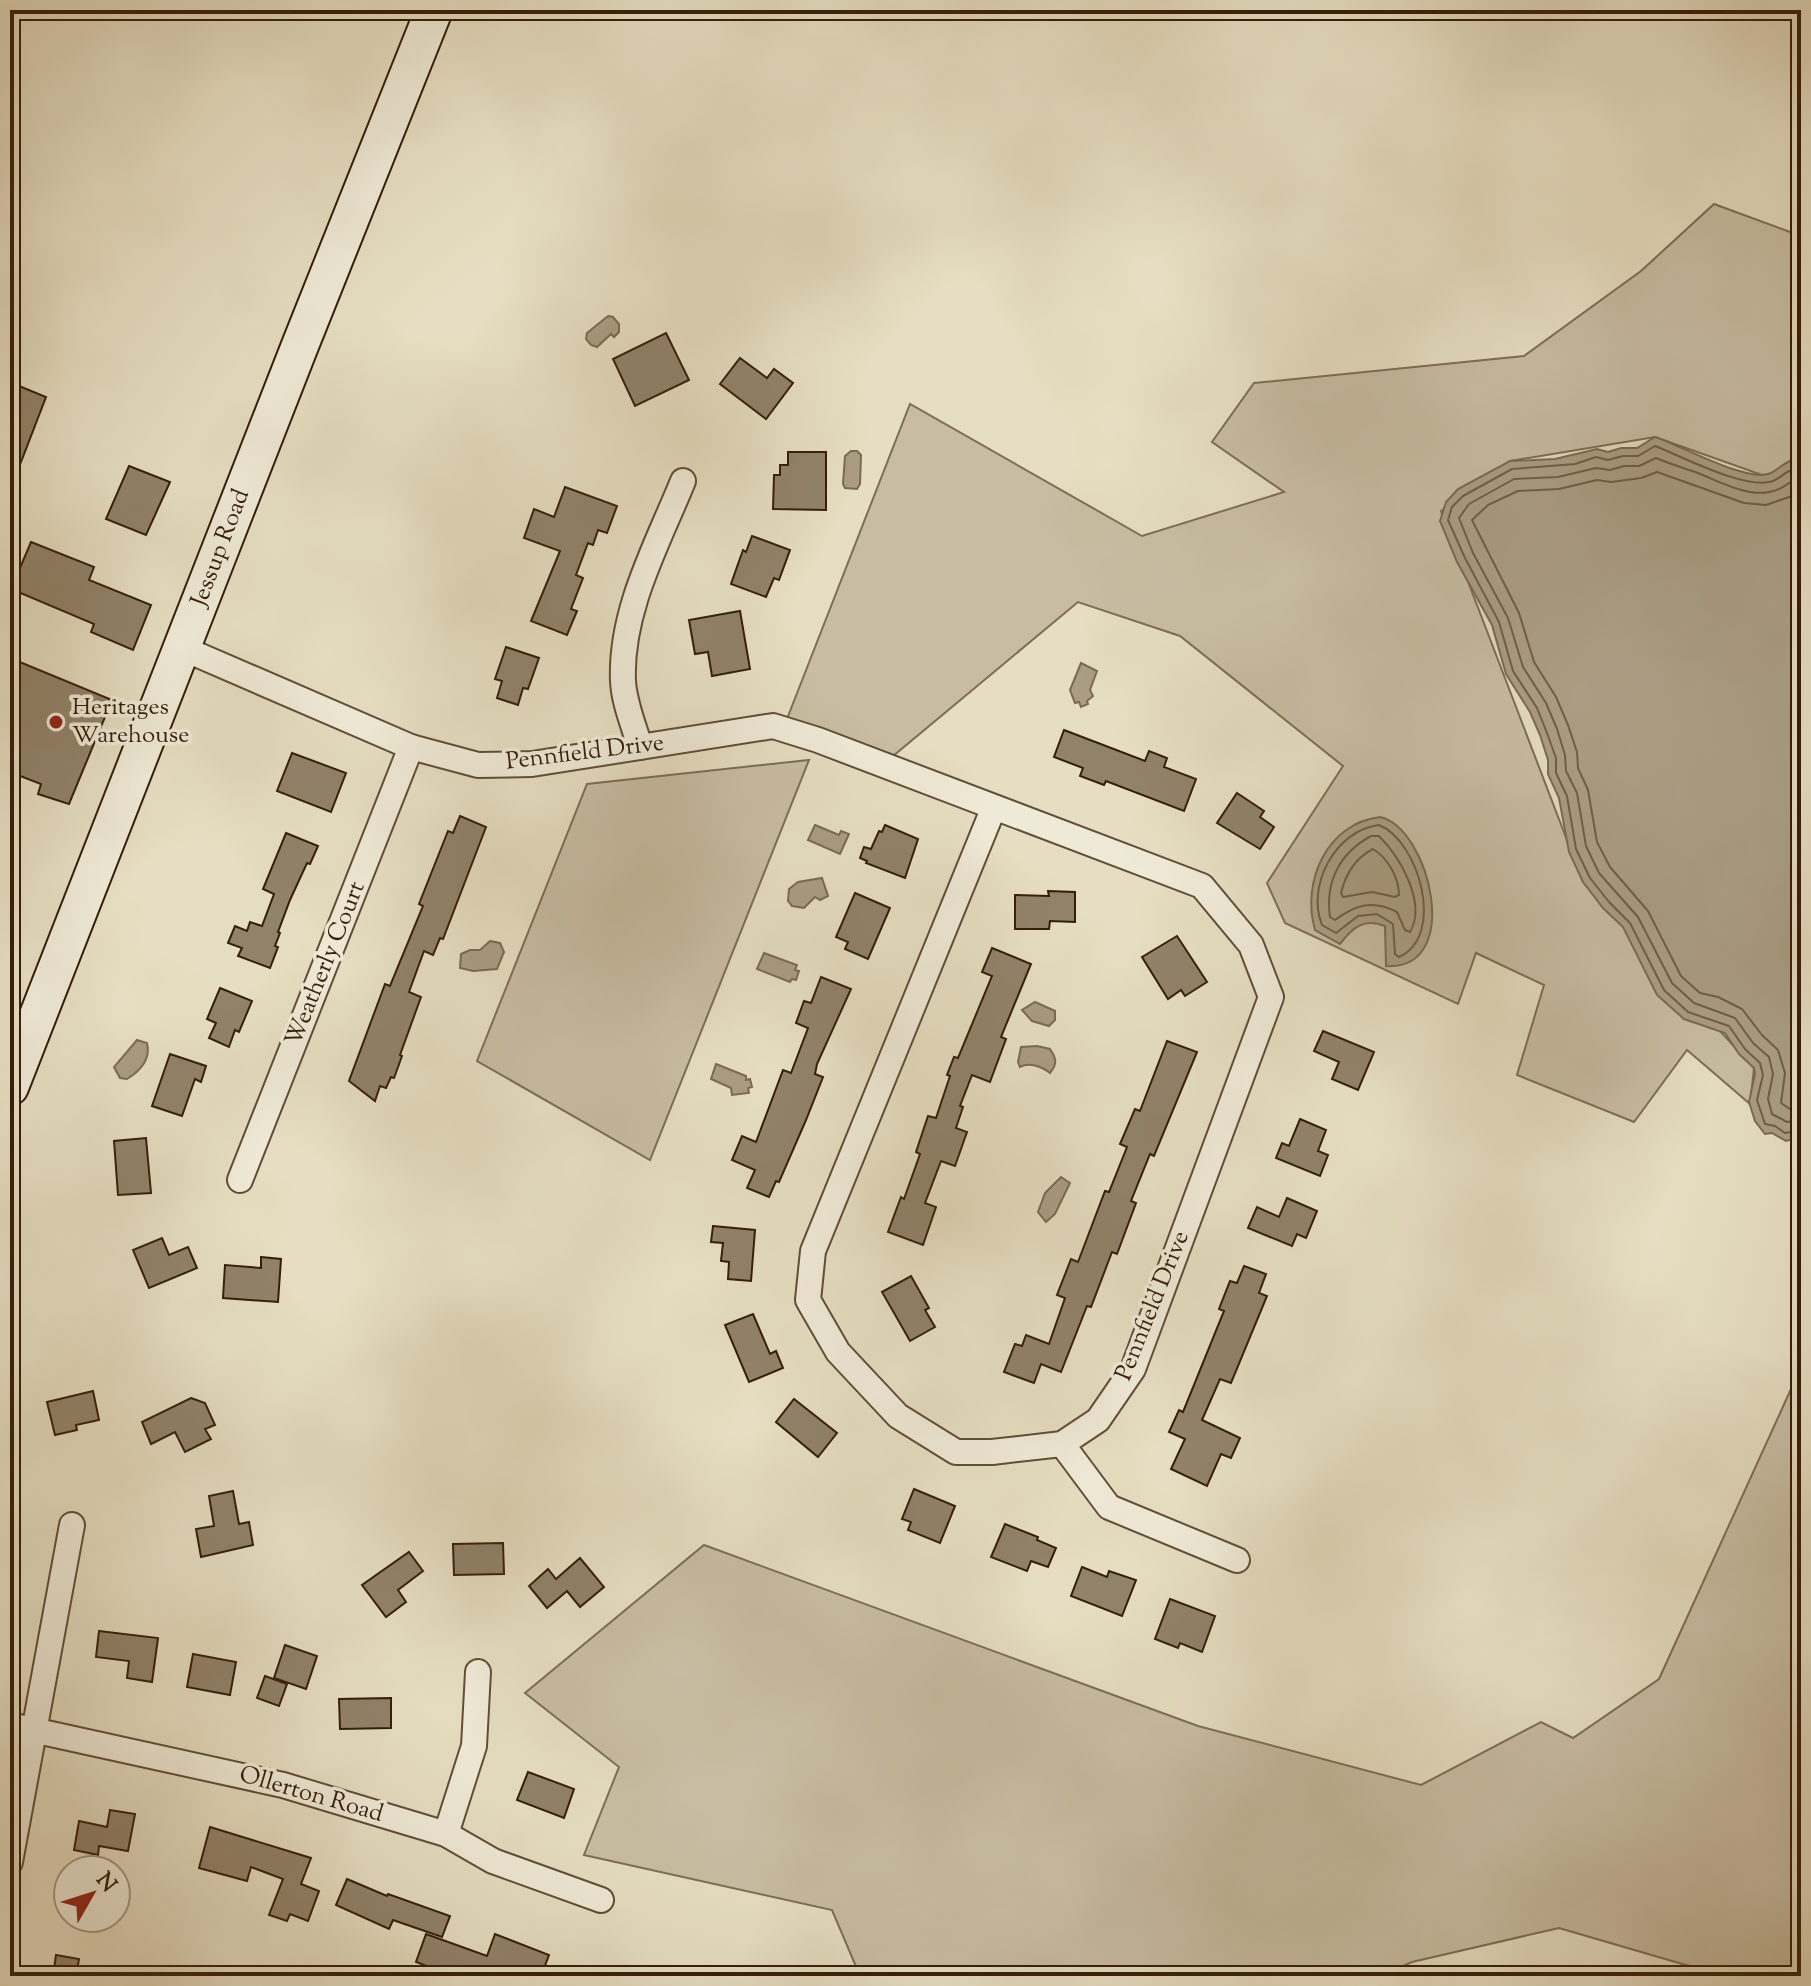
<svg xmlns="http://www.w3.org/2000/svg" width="1811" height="1986" viewBox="0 0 1811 1986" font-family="'Sorts Mill Goudy',serif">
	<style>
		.green { fill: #c8bda3; stroke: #7e6e56; stroke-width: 2 }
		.water { fill: #aa9d83; stroke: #7b6a53; stroke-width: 2 }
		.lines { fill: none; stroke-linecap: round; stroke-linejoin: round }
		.shore { stroke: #705e46; stroke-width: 2 }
		.building { fill: #91826a; stroke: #351e0a; stroke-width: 2 }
		.street-casing { stroke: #614e38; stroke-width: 28 }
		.secondary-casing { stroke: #351e0a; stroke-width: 40 }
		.street { stroke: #efead7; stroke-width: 24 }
		.secondary { stroke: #efead7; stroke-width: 36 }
		.poi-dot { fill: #8f2418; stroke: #efead7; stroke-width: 3 }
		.labels { text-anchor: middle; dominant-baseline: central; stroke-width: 7; stroke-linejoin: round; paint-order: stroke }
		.street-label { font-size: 24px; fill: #351e0a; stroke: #efead7 }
		.poi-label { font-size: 24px; fill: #351e0a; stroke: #efead7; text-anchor: start }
	</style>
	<rect width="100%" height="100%" fill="#e6dec2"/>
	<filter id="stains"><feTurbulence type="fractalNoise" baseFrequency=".0025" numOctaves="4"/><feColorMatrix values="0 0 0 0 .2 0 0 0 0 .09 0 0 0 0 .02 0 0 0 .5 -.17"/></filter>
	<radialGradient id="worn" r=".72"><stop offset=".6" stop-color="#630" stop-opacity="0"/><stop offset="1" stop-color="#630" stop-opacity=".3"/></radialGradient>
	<g class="green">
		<polygon points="1714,204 1801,236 1801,470 1762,475 1655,437 1510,461 1441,511 1583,882 1754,1068 1750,1104 1687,1050 1634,1122 1517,1075 1544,985 1476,953 1458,1004 1285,923 1267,883 1343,766 1180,636 1078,602 893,756 838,735 785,724 910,404 1142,536 1284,492 1212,442 1254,383 1524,356 1641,271"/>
		<polygon points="809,760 650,1160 477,1061 587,784"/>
		<polygon points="1801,1367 1801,1976 1709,1976 1696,1968 1559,1928 1412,1962 1380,1976 860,1976 832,1910 584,1855 619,1767 525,1693 704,1545 1198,1726 1421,1785 1541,1722 1573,1738 1659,1679"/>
	</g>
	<g class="water">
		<polygon points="608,316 613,317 619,324 619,332 614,337 611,334 597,347 591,345 586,339 587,333"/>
		<path d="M1655,437C1680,445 1744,481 1768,474C1776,472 1782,464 1790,461L1801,470V1137L1786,1141L1772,1133L1765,1134L1755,1121L1749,1102L1755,1074L1754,1068L1739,1054L1725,1033L1684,1019L1657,995L1623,927L1603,908L1583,882L1569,852L1559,798L1548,774V760L1540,735L1530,712L1506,674L1492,625L1457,562L1440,521L1446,502L1458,489L1510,461L1555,459L1597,449L1608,452L1621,448H1637Z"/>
		<polygon points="851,451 857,451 861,455 860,484 857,489 845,488 843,484 845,456"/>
		<polygon points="1081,663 1097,671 1090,690 1093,696 1087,701 1088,704 1081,707 1079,702 1075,703 1070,690"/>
		<path d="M1380,817C1430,828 1464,971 1386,966L1385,926C1364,918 1353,927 1340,944L1315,930C1301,882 1327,823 1380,817Z"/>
		<polygon points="815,825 839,835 841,831 849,834 840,854 808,840"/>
		<polygon points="822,878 828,896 820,900 815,897 804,908 792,906 788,901 789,889 798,882"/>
		<polygon points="490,941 500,943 504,952 497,969 473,971 460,968 461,954 470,950 480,950"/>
		<polygon points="764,953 797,965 795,970 799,971 796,980 792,979 790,982 757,969"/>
		<polygon points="1035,1002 1055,1011 1055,1020 1049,1026 1032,1021 1022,1010"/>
		<path d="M137,1040L147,1043C151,1059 140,1071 127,1079L120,1078L114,1067Z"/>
		<path d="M1037,1046L1050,1049C1057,1059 1057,1064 1050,1073C1041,1066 1029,1062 1020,1067L1018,1062L1021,1047Z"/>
		<polygon points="716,1064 746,1076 746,1080 750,1079 752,1087 748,1088 749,1093 732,1095 731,1088 711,1079"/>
		<polygon points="1061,1177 1070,1183 1055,1214 1046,1222 1038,1212 1045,1193"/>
	</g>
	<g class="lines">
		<g class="shore">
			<path d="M1801,474L1789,471C1783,474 1779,479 1773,481C1747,491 1681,456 1655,446L1638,456H1623L1608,460L1596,457L1575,464L1512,469L1463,496L1452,507L1448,520L1465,558L1499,622L1513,671L1537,708L1547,733L1556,758V773L1567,796L1576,849L1590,878L1609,902L1630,923L1664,990L1688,1012L1729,1026L1745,1049L1760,1063L1763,1075L1757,1100L1765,1124L1775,1126L1785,1133L1801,1130"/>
			<path d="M1801,484L1789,483C1761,505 1727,485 1698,473C1684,468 1670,464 1656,458L1639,466H1624L1610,470L1596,468L1558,477L1514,479L1469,504L1459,518L1473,553L1508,618L1523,667L1546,703L1557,729L1565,755L1566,771L1577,793L1586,846L1599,873L1638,917L1672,983L1694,1003L1735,1018L1753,1043L1769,1057L1773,1074L1768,1099L1772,1114L1787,1122L1801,1120"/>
			<polyline points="1801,496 1792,496 1766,505 1744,503 1657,472 1641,478 1611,482 1597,480 1559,489 1518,491 1488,505 1472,520 1519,613 1534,662 1556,697 1568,725 1577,752 1578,768 1588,790 1597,842 1610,867 1648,911 1681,976 1700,993 1718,997 1742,1009 1762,1035 1778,1050 1785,1073 1781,1103 1790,1109 1801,1108"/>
			<path d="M1379,825C1419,841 1446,936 1399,957L1395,954L1393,924L1377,914L1358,916L1336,933L1322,925C1306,885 1336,830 1379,825Z"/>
			<path d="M1371,836H1379C1400,857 1427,903 1410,932L1405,930L1397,912C1373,899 1355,905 1335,920L1330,917C1325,881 1340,853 1371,836Z"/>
			<path d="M1373,849C1388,858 1399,878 1399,895L1395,897L1372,892L1343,897L1341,893C1346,873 1355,858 1373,849Z"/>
		</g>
	</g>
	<g class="building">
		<polygon points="666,333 689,380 635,406 613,359"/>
		<polygon points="740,358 767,378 774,369 793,383 766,419 720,384"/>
		<polygon points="19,386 46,397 11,488 10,407"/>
		<polygon points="788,452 826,452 826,510 773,509 774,475 780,475 780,465 788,465"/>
		<polygon points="129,466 170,482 146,535 106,519"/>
		<polygon points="565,487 617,506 607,533 598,530 593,545 588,543 576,575 583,578 571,609 577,611 567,635 531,621 560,551 524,538 534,509 554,517"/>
		<polygon points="752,536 790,550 779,580 774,578 766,597 731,584 743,550 746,552"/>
		<polygon points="31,542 94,567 89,580 151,605 133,650 91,632 94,624 11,589"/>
		<polygon points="740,611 750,669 712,676 708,652 695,654 689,620"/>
		<polygon points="506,647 539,658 528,689 523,688 518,705 497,698 502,681 495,679"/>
		<polygon points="10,658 112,700 69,804 38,794 41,784 10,772 14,745 10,744"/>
		<polygon points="1064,730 1145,761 1149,751 1167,758 1164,767 1196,779 1184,811 1106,781 1104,785 1080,776 1083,768 1054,757"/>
		<polygon points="292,753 346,773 331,812 277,791"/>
		<polygon points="1237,793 1264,811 1260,817 1274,827 1260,849 1217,823"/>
		<polygon points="460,816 486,827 443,939 440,938 433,955 424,951 409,992 421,997 400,1055 402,1056 394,1078 391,1077 386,1088 380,1086 375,1101 349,1081 385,984 390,986 423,906 419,904 448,831 453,833"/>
		<polygon points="885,825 918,839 905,878 866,863 867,861 860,858 864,847 871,849 879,831 882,832"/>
		<polygon points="286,833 318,846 310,864 307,863 290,900 278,932 280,933 275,946 278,947 270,968 238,956 242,948 228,943 235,926 247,931 250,922 262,926 274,894 263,889"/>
		<polygon points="1048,891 1075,892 1075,922 1050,921 1049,929 1015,929 1015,895 1049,896"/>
		<polygon points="855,893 890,908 868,959 845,949 848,942 836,937"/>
		<polygon points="1177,936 1207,982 1185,996 1181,990 1168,999 1142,957"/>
		<polygon points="992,948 1031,964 1001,1037 1006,1039 990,1082 972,1075 960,1106 963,1107 956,1128 967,1132 955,1166 941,1161 925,1203 936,1207 923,1245 888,1232 901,1197 904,1199 920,1154 916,1152 928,1116 936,1118 950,1076 947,1075 954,1057 958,1058 992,976 982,972"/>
		<polygon points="821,977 851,989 817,1064 815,1074 823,1077 806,1120 779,1182 776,1181 769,1197 747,1188 755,1170 732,1160 742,1136 756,1142 783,1070 791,1073 808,1028 796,1023 804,1001 811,1003"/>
		<polygon points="220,988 252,1001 239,1032 235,1030 229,1047 209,1038 216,1023 207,1019"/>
		<polygon points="1323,1031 1374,1052 1358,1090 1332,1079 1339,1062 1314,1051"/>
		<polygon points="1167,1041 1197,1052 1154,1156 1150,1154 1131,1201 1136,1203 1117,1254 1112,1252 1091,1307 1087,1306 1061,1372 1041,1364 1034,1383 1004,1372 1015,1344 1022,1346 1026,1335 1049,1344 1065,1298 1057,1295 1071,1259 1078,1262 1105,1191 1109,1192 1127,1147 1120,1144 1135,1109 1140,1111"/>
		<polygon points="170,1054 206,1066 201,1082 195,1079 182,1116 152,1106"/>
		<polygon points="1300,1119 1326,1130 1318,1151 1328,1155 1320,1176 1276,1158 1282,1143 1289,1146"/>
		<polygon points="146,1138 151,1193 118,1195 114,1141"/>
		<polygon points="1287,1198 1317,1211 1306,1238 1297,1234 1292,1246 1248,1228 1257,1207 1279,1217"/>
		<polygon points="713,1226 755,1230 751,1281 728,1279 729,1262 721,1261 723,1243 711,1242"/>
		<polygon points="162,1238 169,1255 188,1247 197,1268 149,1288 133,1250"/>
		<polygon points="261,1257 281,1259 278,1302 223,1298 225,1265 261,1268"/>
		<polygon points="1244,1266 1266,1274 1259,1293 1267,1296 1231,1383 1220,1379 1202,1420 1240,1438 1231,1458 1221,1454 1207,1486 1171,1469 1185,1439 1169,1432 1179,1410 1183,1412 1224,1311 1219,1309 1230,1281 1237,1283"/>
		<polygon points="911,1276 929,1308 925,1310 935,1327 910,1341 882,1292"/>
		<polygon points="753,1314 770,1354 776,1351 783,1368 749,1382 725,1325"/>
		<polygon points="93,1391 99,1420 76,1425 77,1430 55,1435 47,1402"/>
		<polygon points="191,1398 205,1403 215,1425 205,1429 211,1439 185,1452 175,1432 151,1444 142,1422"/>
		<polygon points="794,1399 837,1433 818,1457 776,1422"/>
		<polygon points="914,1489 955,1506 940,1543 908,1530 911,1522 902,1519"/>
		<polygon points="233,1491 239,1524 249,1522 253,1545 201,1557 196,1529 214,1526 209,1496"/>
		<polygon points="1005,1524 1038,1537 1037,1540 1056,1548 1048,1567 1031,1561 1027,1571 991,1557"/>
		<polygon points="503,1543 504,1574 454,1575 453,1544"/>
		<polygon points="409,1552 423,1571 398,1590 406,1602 386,1617 362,1585"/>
		<polygon points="580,1558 604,1587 580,1607 567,1591 547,1608 529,1586 548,1569 556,1579"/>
		<polygon points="1082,1567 1107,1577 1109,1571 1136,1580 1122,1616 1071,1596"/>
		<polygon points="1170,1599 1215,1616 1202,1652 1180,1643 1178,1648 1155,1639"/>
		<polygon points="99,1631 158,1638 152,1682 127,1678 129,1661 96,1657"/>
		<polygon points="285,1645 317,1656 306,1689 274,1678"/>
		<polygon points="193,1654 236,1662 230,1695 187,1687"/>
		<polygon points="265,1676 287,1684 279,1706 257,1698"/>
		<polygon points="391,1698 391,1728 340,1729 339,1699"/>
		<polygon points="528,1772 574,1789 564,1818 517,1800"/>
		<polygon points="110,1810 135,1814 128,1851 99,1846 98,1855 74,1850 79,1821 107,1827"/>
		<polygon points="210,1827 311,1858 301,1884 319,1891 308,1921 290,1914 287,1921 269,1915 283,1879 251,1867 247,1881 199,1868"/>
		<polygon points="347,1879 387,1896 388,1894 450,1916 442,1937 393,1920 389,1929 336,1905"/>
		<polygon points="426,1934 487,1956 495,1934 549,1955 541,1976 453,1976 416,1962"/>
		<polygon points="56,1955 79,1959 76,1976 53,1976"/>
	</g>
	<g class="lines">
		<defs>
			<g id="street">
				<polyline points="182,648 411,747 478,765 532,764 773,726 818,740 1202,886 1251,945 1271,997 1133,1369 1098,1420 1062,1444 992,1452 956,1452 898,1416 838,1352 808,1300 813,1251 994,807"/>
				<path d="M640,747C634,726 624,703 623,681C620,611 657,545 683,481"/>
				<polyline points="240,1180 411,747"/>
				<polyline points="1062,1444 1109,1507 1237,1560"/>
				<polyline points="10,1725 283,1785 446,1834 493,1861 601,1900"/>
				<polyline points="446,1834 474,1746 478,1672"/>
				<polyline points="10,1862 72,1525"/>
			</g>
			<polyline id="secondary" points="10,1087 299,348 434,10"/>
		</defs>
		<use href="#street" class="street-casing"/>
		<use href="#secondary" class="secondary-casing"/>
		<use href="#street" class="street"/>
		<use href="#secondary" class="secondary"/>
	</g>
	<circle class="poi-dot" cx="56" cy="722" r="8"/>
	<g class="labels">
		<g class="street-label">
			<text transform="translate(221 548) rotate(-69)">Jessup Road</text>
			<text transform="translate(585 753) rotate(-7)">Pennfield Drive</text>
			<text transform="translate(326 964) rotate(-68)">Weatherly Court</text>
			<text transform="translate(1153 1306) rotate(-68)">Pennfield Drive</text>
			<text transform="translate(311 1795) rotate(16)">Ollerton Road</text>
		</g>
		<g class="poi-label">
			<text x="72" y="708">Heritages<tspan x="72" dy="28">Warehouse</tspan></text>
		</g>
	</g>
	<rect width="1811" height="1986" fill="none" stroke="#e6dec2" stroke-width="40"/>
	<rect x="12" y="12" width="1787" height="1962" fill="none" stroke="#351e0a" stroke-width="4"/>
	<rect x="20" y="20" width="1771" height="1946" fill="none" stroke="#351e0a" stroke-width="2"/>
	<g transform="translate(92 1894) rotate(51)"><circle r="38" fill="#efead7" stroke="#a59885" stroke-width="2"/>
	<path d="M0-6L14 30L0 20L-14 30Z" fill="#8f2418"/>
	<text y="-12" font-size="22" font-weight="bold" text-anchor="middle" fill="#351e0a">N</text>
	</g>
	<rect width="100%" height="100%" filter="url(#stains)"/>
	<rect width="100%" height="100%" fill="url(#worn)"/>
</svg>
